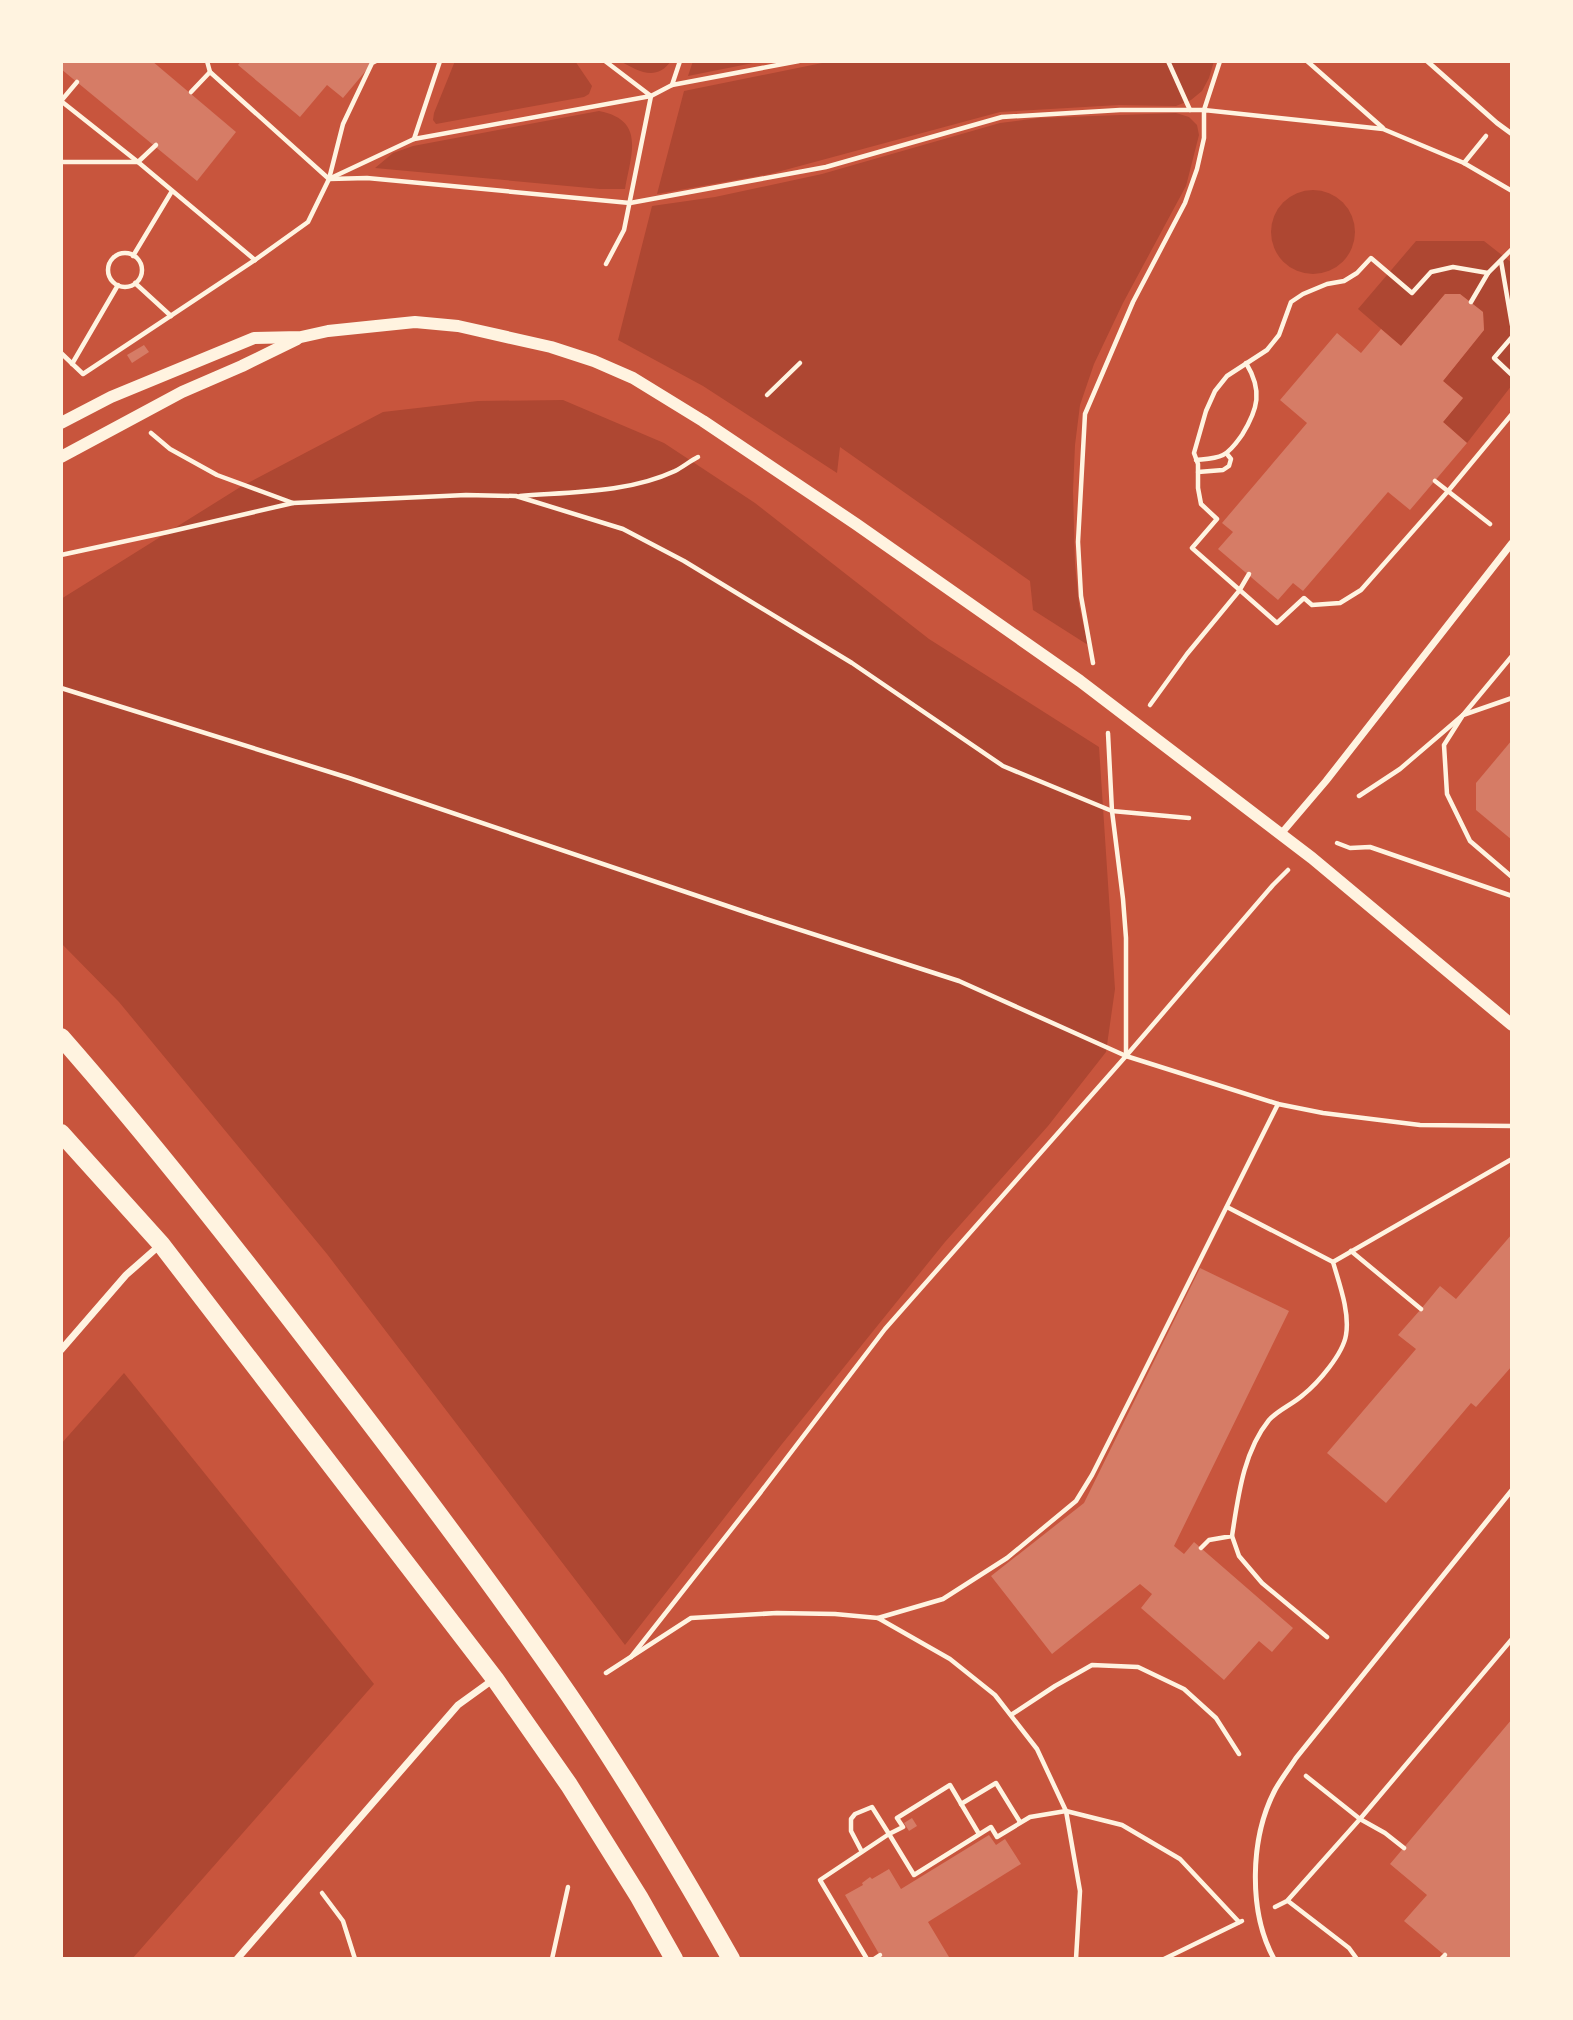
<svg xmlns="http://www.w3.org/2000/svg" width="1573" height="2020" viewBox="0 0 1573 2020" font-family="'Space Grotesk',sans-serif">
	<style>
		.green { fill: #ae4732 }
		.building { fill: #d67c66 }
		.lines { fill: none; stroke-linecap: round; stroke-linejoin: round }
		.path { stroke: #fff3e0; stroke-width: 4.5 }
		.service { stroke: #fff3e0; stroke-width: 5 }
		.minor { stroke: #fff3e0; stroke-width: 7 }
		.tertiary { stroke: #fff3e0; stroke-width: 12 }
		.primary { stroke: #fff3e0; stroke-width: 18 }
	</style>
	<rect width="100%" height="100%" fill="#c8553d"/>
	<g class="green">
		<polygon points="455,61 575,61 592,86 589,94 584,97 436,124 433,120 434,113"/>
		<path d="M620,61H671C656,82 638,71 620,61Z"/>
		<polygon points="693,61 763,61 688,76"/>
		<polygon points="832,61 1214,61 1209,78 1202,91 1191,100 1176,106 1119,105 1000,112 770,174 657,194 684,91"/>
		<path d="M599,111C646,120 631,154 625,189H600L375,168L393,153L413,146Z"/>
		<polygon points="1176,113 1189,117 1197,125 1199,135 1186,186 1123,303 1094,364 1080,405 1075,445 1073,491 1075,564 1079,605 1088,645 1033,610 1030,581 840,447 837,473 703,386 618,340 652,206 715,197 822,174 1000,123 1038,118"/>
		<circle cx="1313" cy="232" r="42"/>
		<polygon points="1416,241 1484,241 1512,263 1512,385 1467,443 1443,422 1463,398 1443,381 1484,330 1483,312 1460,294 1445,294 1401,346 1358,309"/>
		<polygon points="563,400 664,443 755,503 929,639 1099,747 1115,989 1106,1052 1048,1126 945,1242 782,1444 625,1645 327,1254 119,1002 61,943 61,599 242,486 383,412 478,401"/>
		<polygon points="124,1373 374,1684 132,1959 61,1959 61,1444"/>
	</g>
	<g class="building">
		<polygon points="61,61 152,61 236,132 197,181 61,69"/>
		<polygon points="241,61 374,61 343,98 327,85 300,117 238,65"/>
		<polygon points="1445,294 1460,294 1483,312 1484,330 1443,381 1463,398 1443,422 1467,443 1410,510 1388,492 1303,591 1293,583 1278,600 1218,549 1233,532 1222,523 1307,423 1280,400 1337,333 1361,353 1381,329 1401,346"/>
		<polygon points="144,345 149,352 132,363 127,355"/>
		<polygon points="1512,740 1512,840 1476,810 1476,783"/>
		<polygon points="1512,1234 1512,1366 1476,1407 1471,1403 1386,1503 1327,1453 1416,1349 1398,1335 1421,1309 1440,1286 1456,1299"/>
		<polygon points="1200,1268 1289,1311 1174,1546 1184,1554 1194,1542 1293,1628 1272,1652 1259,1641 1224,1680 1141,1608 1152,1594 1140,1584 1052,1654 991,1576 1084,1503"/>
		<polygon points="1512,1719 1512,1959 1449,1959 1404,1921 1427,1895 1390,1864"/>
		<polygon points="912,1818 917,1826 909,1831 904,1823"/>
		<polygon points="989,1835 996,1845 1005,1839 1021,1864 928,1922 949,1957 946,1959 882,1959 845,1895 863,1885 862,1883 870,1877 872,1879 889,1869 901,1889"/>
	</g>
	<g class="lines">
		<g class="path">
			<polyline points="207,61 210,72 329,179 367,178 630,203 826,167 1002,117 1120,110 1204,110 1220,61"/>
			<polyline points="1168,61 1190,110"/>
			<polyline points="1307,61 1383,128"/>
			<polyline points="672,85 680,61"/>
			<polyline points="191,92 210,72"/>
			<polyline points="61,101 138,162 255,260"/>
			<polyline points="61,101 77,82"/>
			<polyline points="414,139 440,61"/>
			<polyline points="61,162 138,162 156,145"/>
			<polyline points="1464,163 1486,136"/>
			<polyline points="333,177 414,139 651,96 605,61"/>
			<circle cx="125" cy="270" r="17"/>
			<polyline points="133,256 172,191"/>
			<polyline points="1501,261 1512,325"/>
			<polyline points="606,264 624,230 651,96 672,85 799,61"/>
			<polyline points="1488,273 1453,267 1431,272 1412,293 1371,258 1357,273 1344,281 1327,284 1303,294 1291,302 1279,335 1267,350 1227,376 1215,391 1206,411 1194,453 1198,464 1198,488 1201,504 1217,519 1192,548 1277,623 1304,598 1312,605 1340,603 1361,590 1449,490 1512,414"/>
			<polyline points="135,283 171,316"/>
			<polyline points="1471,302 1488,273 1512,249"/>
			<polyline points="1512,337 1494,358 1512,375"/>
			<polyline points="61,353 83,374 255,260 308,222 329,179 343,124 372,63 376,61"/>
			<polyline points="72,364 118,285"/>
			<polyline points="767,395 800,363"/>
			<polyline points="151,433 170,449 217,475 293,503 466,495 516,496 623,529 684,561 852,663 1003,766 1112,811 1189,818"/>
			<path d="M1196,460C1206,459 1215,459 1223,455C1231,451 1237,442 1242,435C1258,409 1263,391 1246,363"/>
			<polyline points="1198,472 1223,470 1229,466 1231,459 1227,454"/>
			<polyline points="1435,481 1490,524"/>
			<path d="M520,496C571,492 628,493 675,471C683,467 690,461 698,457"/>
			<polyline points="61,555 168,532 293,503"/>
			<polyline points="1093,663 1081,596 1078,542 1085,414 1133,302 1185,203 1197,169 1204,138 1204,110 1383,129 1464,163 1512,191"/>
			<polyline points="61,688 349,778 751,914 959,981 1126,1056 1278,1104"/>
			<polyline points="1512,698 1463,715 1444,745 1447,794 1470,841 1512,877"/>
			<polyline points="1150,705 1187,654 1239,591 1249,574"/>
			<polyline points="1108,733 1112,811 1123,899 1126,938 1126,1056"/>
			<polyline points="1359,796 1400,769 1463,715 1512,656"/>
			<polyline points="1337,843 1350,848 1370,847 1512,896"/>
			<polyline points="1227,1207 1333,1262"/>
			<polyline points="1351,1251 1421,1309"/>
			<polyline points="1232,1536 1239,1556 1262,1583 1327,1637"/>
			<path d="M1201,1548L1209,1540L1232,1536C1238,1498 1243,1452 1269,1420C1278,1410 1293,1404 1303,1395C1318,1383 1343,1354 1346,1335C1350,1312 1339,1283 1333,1262L1512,1159"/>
			<polyline points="631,1657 760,1493 885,1329 1126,1056 1273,885 1288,870"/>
			<polyline points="606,1673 691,1618 777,1613 835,1614 878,1618"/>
			<polyline points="1011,1715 1055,1686 1092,1665 1138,1667 1184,1689 1216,1718 1239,1754"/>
			<polyline points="1306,1776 1360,1819 1385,1833 1404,1848"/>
			<polyline points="961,1804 996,1783 1020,1822"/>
			<polyline points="979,1834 950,1785 897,1818 903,1827 889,1834 914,1875 991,1827 997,1837 1030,1817 1066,1811 1122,1825 1180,1859 1239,1922"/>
			<polyline points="862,1852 851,1831 851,1819 855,1814 872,1807 889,1834 820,1880 867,1959"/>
			<polyline points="322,1893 343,1921 355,1959"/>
			<polyline points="1288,1901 1349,1948 1357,1959"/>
			<polyline points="1275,1907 1287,1901 1360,1819 1512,1639"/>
			<polyline points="552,1959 568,1887"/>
			<polyline points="874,1959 880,1955"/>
			<polyline points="1076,1959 1080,1891 1066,1811 1037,1749 995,1695 950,1659 878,1618 943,1599 1007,1558 1076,1501 1092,1475 1140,1380 1278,1104 1323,1113 1420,1125 1512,1126"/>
			<polyline points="1164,1959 1242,1921"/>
			<polyline points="1441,1959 1445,1955"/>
		</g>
		<g class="service">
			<polyline points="1427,61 1497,123 1512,134"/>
			<path d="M1274,1959C1248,1911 1250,1838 1275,1790C1281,1779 1289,1769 1296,1758L1512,1490"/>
		</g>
		<g class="minor">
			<polyline points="1280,835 1326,781 1512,543"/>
			<polyline points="61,1350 126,1275 160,1245"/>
			<polyline points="237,1959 458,1705 494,1679"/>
		</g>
		<g class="tertiary">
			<polyline points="61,423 111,397 254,338 301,337 328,331 415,322 458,326 551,347 594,361 633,378 703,421 856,524 1080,681 1312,858 1512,1025"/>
			<polyline points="61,457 182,392 242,366 297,339"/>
		</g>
		<g class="primary">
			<path d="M61,1037C153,1142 239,1252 324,1363C408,1472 491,1582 569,1695C627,1780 680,1869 731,1959"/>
			<polyline points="61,1133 161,1244 495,1679 569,1785 639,1897 674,1959"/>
		</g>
	</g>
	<rect width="1573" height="2020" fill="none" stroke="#fff3e0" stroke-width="126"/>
</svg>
